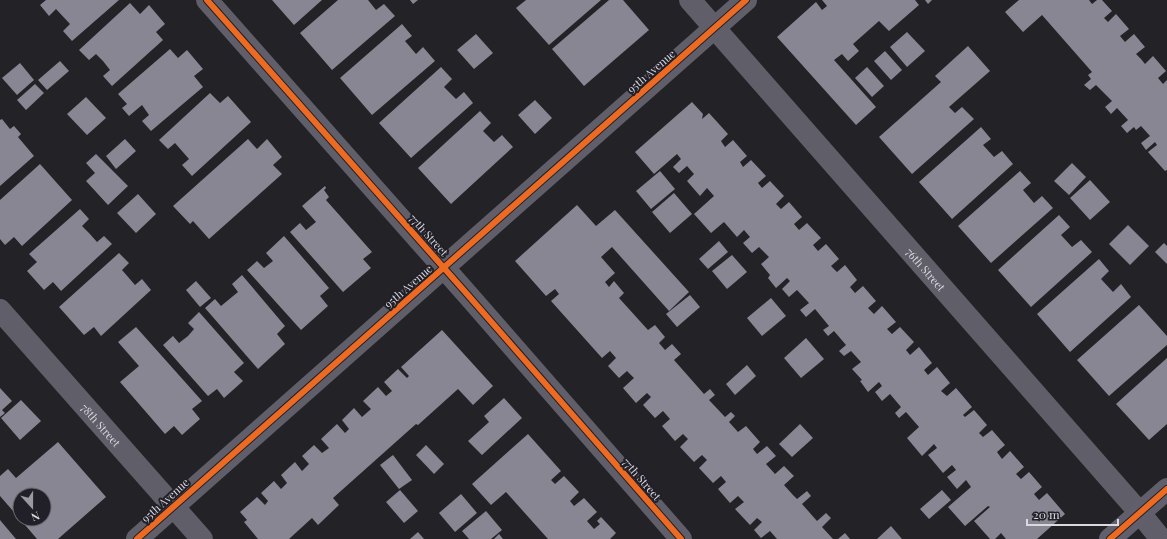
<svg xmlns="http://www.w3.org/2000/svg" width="1167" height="539" viewBox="0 0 1167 539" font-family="'Playfair Display',serif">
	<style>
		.building { fill: #878692 }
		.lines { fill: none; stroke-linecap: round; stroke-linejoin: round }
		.minor { stroke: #605e69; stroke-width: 22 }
		.major { stroke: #625f6c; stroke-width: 22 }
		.cycleway-casing { stroke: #212029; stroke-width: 8 }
		.cycleway { stroke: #ed6a23; stroke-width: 6 }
		.labels { text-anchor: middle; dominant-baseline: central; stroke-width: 4; stroke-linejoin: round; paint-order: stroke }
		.street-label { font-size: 11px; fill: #dad9df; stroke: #212029 }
	</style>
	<rect width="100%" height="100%" fill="#222227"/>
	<g class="building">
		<polygon points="46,0 119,0 72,41 63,31 70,24 56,9 49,16 40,5"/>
		<polygon points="272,0 322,0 294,25"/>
		<polygon points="338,0 368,0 376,10 384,4 395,16 332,70 300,33"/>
		<polygon points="410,0 418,0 413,4"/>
		<polygon points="526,0 601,0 549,45 516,8"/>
		<polygon points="609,0 623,0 649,30 584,86 552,49"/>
		<polygon points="822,0 915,0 919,5 889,31 879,21 853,44 859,51 848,61 842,54 834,60 876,107 856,125 777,37 816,2 822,10 827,6"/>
		<polygon points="925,0 932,0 928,4"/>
		<polygon points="1019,0 1089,0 1092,4 1097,0 1102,0 1112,11 1104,18 1108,22 1116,14 1129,29 1120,36 1125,42 1134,34 1145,47 1136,54 1141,59 1145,64 1153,56 1166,71 1158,78 1163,84 1167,80 1167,170 1165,171 1148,152 1157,145 1155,142 1146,150 1141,143 1150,136 1141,126 1136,130 1134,127 1127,133 1121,126 1128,120 1117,108 1111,114 1105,107 1112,101 1096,85 1090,90 1084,85 1091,79 1088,75 1092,72 1042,15 1023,32 1005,12"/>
		<polygon points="130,3 140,14 149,5 165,24 156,32 163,40 112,86 103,76 110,70 103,61 96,54 89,60 79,50"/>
		<polygon points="402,24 412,36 405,41 416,54 423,47 435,61 372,115 340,78"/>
		<polygon points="907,32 925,51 907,67 890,47"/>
		<polygon points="476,34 493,53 474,69 457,50"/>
		<polygon points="968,46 990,71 949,107 955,113 962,107 974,119 912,174 879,137 941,82 935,76"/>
		<polygon points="170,49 178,58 187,50 203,69 194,76 203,87 151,131 142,121 149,115 142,105 129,116 122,108 127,104 118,94"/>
		<polygon points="885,51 902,70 891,80 874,61"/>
		<polygon points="60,61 69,71 47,90 38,80"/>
		<polygon points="20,63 34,80 17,95 2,78"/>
		<polygon points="441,67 452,79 444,87 456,99 464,92 473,103 411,158 379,123"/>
		<polygon points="867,67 884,86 872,97 855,78"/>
		<polygon points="35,84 44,93 26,110 17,100"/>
		<polygon points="210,93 220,103 228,96 251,122 192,176 182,165 189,159 175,143 168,149 159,140"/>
		<polygon points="86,97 106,118 87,135 67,114"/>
		<polygon points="535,100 552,118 535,134 518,115"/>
		<polygon points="692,102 703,114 702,119 709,113 728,134 721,141 725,147 733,140 747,156 740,162 743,167 751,160 766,176 758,183 762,188 770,181 784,196 776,204 781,209 789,202 802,217 794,224 799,230 807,223 821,238 813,245 818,251 826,244 839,259 831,266 837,272 845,265 857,280 850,287 855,293 863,286 876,301 868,308 874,314 882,306 896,322 887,329 892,334 900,327 914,342 906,350 910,355 919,347 932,363 924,370 928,375 937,367 950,383 941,391 947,396 956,388 972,407 963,415 965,417 974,410 987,425 979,433 983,437 992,430 1005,445 997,452 1002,459 1010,451 1024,467 1016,474 1021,479 1029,472 1042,487 1034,494 1039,500 1047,493 1065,514 1037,539 1006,539 1001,533 995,539 990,539 974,521 990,507 988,506 965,526 948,507 971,487 966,480 957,489 947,477 956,470 952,465 943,473 928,455 937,448 934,444 922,456 907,438 919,427 906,412 899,418 895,413 901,407 890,394 882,401 875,392 882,386 879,382 868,392 860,381 862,380 852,369 861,362 851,351 844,356 839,351 846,345 834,331 828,336 823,330 829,326 815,309 806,317 800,310 809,303 797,290 789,297 782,289 790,281 787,278 776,288 768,278 770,275 761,264 769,257 759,247 752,253 743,243 750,237 744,230 737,237 724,222 711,233 694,214 714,196 707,188 700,196 687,181 694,174 687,166 679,173 673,167 681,159 677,154 654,174 635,152"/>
		<polygon points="480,111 491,123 483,131 494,142 502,135 513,147 451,204 418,168"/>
		<polygon points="2,119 10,129 14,126 21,134 18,137 34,156 0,186 0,120"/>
		<polygon points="981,127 991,139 983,145 994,157 1002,151 1013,164 952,219 919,182"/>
		<polygon points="125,139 136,151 116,169 106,156"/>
		<polygon points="248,139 257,149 267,139 282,157 273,165 282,174 209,239 193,221 190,224 173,206"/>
		<polygon points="96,154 128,186 108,205 86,181 95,173 86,163"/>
		<polygon points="1072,163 1086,177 1069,195 1054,181"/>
		<polygon points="40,164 72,200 22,246 14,237 5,245 0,239 0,200"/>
		<polygon points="660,171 675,189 651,209 636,191"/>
		<polygon points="1020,171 1031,183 1023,190 1034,203 1042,196 1053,208 991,263 958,226"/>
		<polygon points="1090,180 1110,202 1090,220 1070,198"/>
		<polygon points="325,186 326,188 324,190 329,197 326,200 372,252 363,259 371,268 343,292 290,232 300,223 306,230 316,222 302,206"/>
		<polygon points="674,193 692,214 670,233 652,212"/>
		<polygon points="138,194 156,214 136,233 117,213"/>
		<polygon points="577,205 596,226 615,210 689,292 669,311 612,247 601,257 615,273 605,282 609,287 614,281 624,293 619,298 648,330 655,325 665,337 659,343 665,350 672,344 681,354 674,360 704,394 710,389 715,395 709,400 725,417 731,412 735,416 729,422 738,432 746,426 760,442 753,449 757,454 767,446 776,456 766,464 775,474 784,466 794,476 784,485 793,495 797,499 807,491 811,496 802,504 817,521 826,513 831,518 822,527 833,539 777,539 770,531 761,538 754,530 762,522 757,518 750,525 735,509 744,502 738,496 730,503 718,489 726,482 721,476 713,483 699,468 707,460 702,455 694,462 680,447 688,439 683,434 675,441 662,426 670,419 663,411 655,418 643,405 651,397 647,393 636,403 623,388 634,378 627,371 619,378 608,366 616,358 610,351 602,358 551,301 559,294 555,289 546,296 515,261"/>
		<polygon points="80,209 89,219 82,226 89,233 97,242 104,236 112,244 61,291 53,282 44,290 27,271 37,262 29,254"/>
		<polygon points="1059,215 1070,227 1061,235 1072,247 1081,240 1092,252 1031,307 998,270"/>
		<polygon points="1128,225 1149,246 1130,265 1109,244"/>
		<polygon points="284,236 329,288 320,296 328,306 301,330 247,270 257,261 264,268 273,261 266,253"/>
		<polygon points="719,241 728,252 708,269 699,259"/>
		<polygon points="1164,243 1167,246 1167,264 1155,252"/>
		<polygon points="119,253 129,263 122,270 135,285 142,279 151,290 101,336 94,327 84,335 59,307"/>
		<polygon points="732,255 747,272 727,289 712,271"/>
		<polygon points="1099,259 1109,271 1101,279 1113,292 1121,284 1131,297 1070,352 1037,314"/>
		<polygon points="242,275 285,326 277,334 285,344 258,369 205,308 215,299 221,306 238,292 232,284"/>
		<polygon points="196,281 211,298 200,307 186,290"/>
		<polygon points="690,295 700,307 677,327 666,314"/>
		<polygon points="771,298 786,316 762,336 747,318"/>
		<polygon points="1139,305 1167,336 1167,345 1109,396 1077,360"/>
		<polygon points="199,312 244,363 234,372 243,381 224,398 217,389 208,396 163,345 173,336 179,343 188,336 194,329 188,323"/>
		<polygon points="136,327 202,401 192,409 200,419 182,435 174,426 165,434 120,382 139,366 118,342"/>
		<polygon points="442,330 493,386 473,405 458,389 418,425 416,424 333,498 339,505 318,525 312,518 289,539 258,539 244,522 247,520 240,512 257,497 265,505 268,501 261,493 274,481 281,489 287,483 281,475 295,462 302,471 309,464 302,456 314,445 322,453 329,448 321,439 337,424 345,433 349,429 342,420 354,408 362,417 371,409 363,401 378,387 386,396 392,391 384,382 398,369 407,378 409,376 401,367"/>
		<polygon points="806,338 824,359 801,378 784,358"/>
		<polygon points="1167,358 1167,424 1149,440 1116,404"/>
		<polygon points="747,365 756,376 735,395 726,384"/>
		<polygon points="0,388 12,401 2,410 5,413 0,417"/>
		<polygon points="504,398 522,418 482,455 468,441 489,422 484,416"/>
		<polygon points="21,400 41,421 20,440 1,418"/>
		<polygon points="800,424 813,438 792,457 779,444"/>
		<polygon points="528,434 561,471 551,480 555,484 564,476 579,492 570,501 574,506 584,498 597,512 587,521 594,529 600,524 597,521 601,517 616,533 610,539 548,539 506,492 491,505 472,484"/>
		<polygon points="58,442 106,497 58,539 37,539 20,519 44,519 44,495 20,495 20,519 0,496 0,476 8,469 16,478"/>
		<polygon points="426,445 444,464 434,474 416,455"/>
		<polygon points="393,455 412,480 399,489 380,465"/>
		<polygon points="400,490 418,511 404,523 386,502"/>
		<polygon points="942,490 951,500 929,519 920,509"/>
		<polygon points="461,494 477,513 455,532 439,513"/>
		<polygon points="486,511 502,530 491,539 469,539 462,531"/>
		<polygon points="0,520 16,539 0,539"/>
		<polygon points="891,526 902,539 877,539"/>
		<polygon points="418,532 424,539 410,539"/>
		<polygon points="845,533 850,539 838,539"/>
		<polygon points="499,534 503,539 494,539"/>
	</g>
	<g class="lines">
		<g class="minor">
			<polyline points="207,0 467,294 681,539"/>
			<path id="s1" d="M690,0L1140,513L1161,539"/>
			<path id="s2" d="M0,310L202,539"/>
			<polyline points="137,539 746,0"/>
		</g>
		<polyline class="major" points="1110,539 1167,489"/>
		<defs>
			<g id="cycleway">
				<polyline points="207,0 467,294 681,539"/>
				<polyline points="137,539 746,0"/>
				<polyline points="1110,539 1167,489"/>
			</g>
		</defs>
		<use href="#cycleway" class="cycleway-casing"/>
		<use href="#cycleway" class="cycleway"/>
	</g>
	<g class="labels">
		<g class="street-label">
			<text transform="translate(651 71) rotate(-41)">95th Avenue</text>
			<text transform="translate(429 235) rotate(48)">77th Street</text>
			<text stroke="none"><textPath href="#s1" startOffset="358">76th Street</textPath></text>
			<text transform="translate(408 286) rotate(-41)">95th Avenue</text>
			<text stroke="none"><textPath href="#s2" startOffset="153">78th Street</textPath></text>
			<text transform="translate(642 479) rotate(49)">77th Street</text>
			<text transform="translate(165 500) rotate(-42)">95th Avenue</text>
		</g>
	</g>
	<g transform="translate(32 507) rotate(159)"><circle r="19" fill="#212029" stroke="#6b6a72"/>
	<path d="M0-3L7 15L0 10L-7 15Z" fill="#9a999f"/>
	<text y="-6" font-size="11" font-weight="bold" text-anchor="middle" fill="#dad9df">N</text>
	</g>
	<path d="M1027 519v6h91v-6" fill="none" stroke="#dad9df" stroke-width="2"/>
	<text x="1033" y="519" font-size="12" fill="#dad9df" stroke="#212029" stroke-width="3" paint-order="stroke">20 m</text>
</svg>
